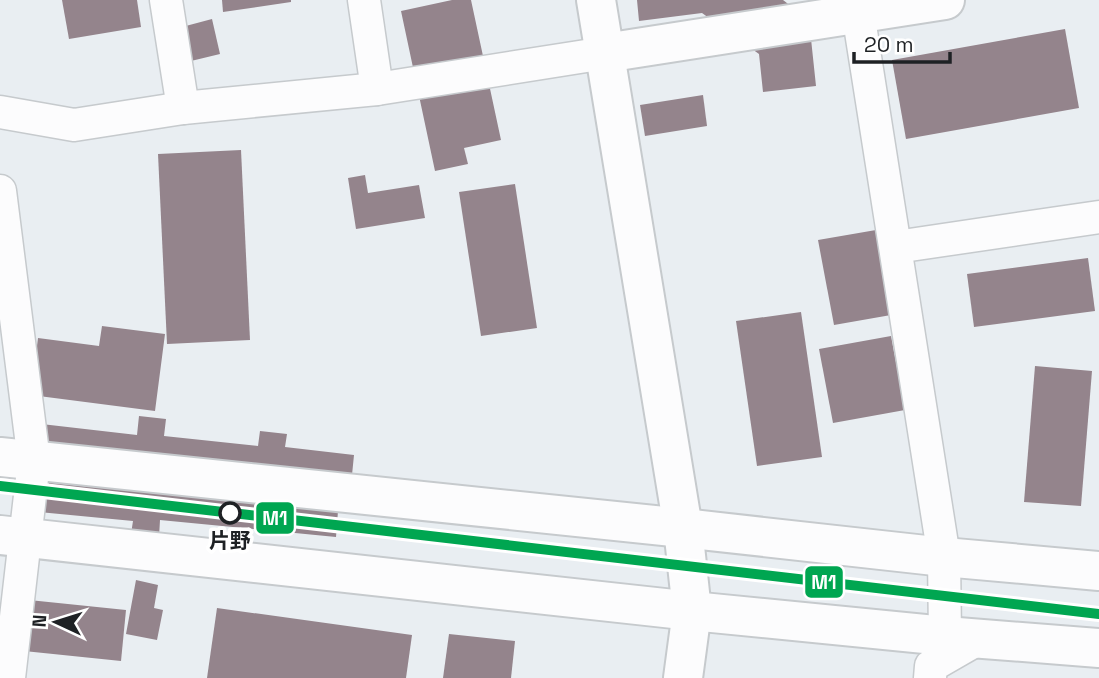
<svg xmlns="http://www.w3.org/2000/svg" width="1099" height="678" viewBox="0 0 1099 678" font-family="'Space Grotesk','Noto Sans JP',sans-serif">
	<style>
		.building { fill: #94848c }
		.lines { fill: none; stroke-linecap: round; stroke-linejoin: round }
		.street-casing { stroke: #c6cacd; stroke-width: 35 }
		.secondary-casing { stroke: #c6cacd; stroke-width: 42 }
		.street { stroke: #fcfcfd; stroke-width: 32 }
		.secondary { stroke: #fcfcfd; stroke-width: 38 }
		.metro-1-casing { stroke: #fff; stroke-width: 16 }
		.metro-1 { stroke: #00a651; stroke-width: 10 }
		.stop-dot { fill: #fff; stroke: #1e2124; stroke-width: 3.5 }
		.labels { text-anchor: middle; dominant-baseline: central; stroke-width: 7; stroke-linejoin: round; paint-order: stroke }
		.stop-label { font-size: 21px; font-weight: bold; fill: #1e2124; stroke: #fff }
		.line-badge { stroke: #fff; stroke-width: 2.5 }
		.badge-label { font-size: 19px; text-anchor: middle; font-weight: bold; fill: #fff }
	</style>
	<rect width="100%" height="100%" fill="#e9eef2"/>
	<g class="building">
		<polygon points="62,0 137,0 141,27 69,39"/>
		<polygon points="222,0 291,0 291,2 223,12"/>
		<polygon points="452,0 471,0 501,140 464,148 468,164 435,171 401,11"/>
		<polygon points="637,0 783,0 809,20 816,86 763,92 759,54 702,13 639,21"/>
		<polygon points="212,19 220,54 191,61 182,27"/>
		<polygon points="1065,29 1079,108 906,139 892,60"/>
		<polygon points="703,95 707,126 645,136 640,105"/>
		<polygon points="241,150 250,340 167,344 158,154"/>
		<polygon points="365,175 368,193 419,185 425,218 356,229 348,178"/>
		<polygon points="515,184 537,328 481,336 459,192"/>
		<polygon points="876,230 891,315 834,325 818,240"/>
		<polygon points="1088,258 1095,311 974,327 967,274"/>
		<polygon points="801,312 822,457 757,466 736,321"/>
		<polygon points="102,326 165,334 155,411 31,395 38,338 99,346"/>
		<polygon points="891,336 905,410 833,423 819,349"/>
		<polygon points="1035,366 1092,371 1081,506 1024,502"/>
		<polygon points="139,416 166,419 164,436 258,446 260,431 287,434 285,447 354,455 351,485 21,448 24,422 137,435"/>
		<polygon points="21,480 338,511 336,537 160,520 159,537 131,534 133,521 18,510"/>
		<polygon points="136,580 158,585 154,608 163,610 157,640 126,634"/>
		<polygon points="29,600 126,610 121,661 24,651"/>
		<polygon points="217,608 412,635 406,678 207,678"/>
		<polygon points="449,634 515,641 511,678 443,678"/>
	</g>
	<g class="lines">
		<defs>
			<g id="street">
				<polyline points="166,0 183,108"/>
				<polyline points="364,0 377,89"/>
				<polyline points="856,0 944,557 945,636"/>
				<polyline points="0,112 74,125 183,108 377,89 605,53"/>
				<polyline points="0,191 34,461 9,678"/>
				<polyline points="896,247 1099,217"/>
				<polyline points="930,678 931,666 978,639"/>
			</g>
			<g id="secondary">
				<polyline points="596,0 683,528 692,611 683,678"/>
				<polyline points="605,53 945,0"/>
				<polyline points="0,457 683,528 944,557 1099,571"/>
				<polyline points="0,535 692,611 945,636 1099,648"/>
			</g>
		</defs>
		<use href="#street" class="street-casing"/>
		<use href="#secondary" class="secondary-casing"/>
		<use href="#street" class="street"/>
		<use href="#secondary" class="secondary"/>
		<defs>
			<polyline id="metro-1" points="0,486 1099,614"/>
		</defs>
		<use href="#metro-1" class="metro-1-casing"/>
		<use href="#metro-1" class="metro-1"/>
	</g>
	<circle class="stop-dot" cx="230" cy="513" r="10"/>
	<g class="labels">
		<g class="stop-label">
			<text x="230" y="540">片野</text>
		</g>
	</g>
	<g class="line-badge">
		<rect x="255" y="501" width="40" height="34" rx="7" fill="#00a651"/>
		<rect x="804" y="565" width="40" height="34" rx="7" fill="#00a651"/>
	</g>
	<g class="badge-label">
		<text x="275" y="525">M1</text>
		<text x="824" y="589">M1</text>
	</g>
	<g transform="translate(56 622) rotate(274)" stroke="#ffffff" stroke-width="5" paint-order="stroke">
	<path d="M0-5L12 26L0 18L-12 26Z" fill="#1e2124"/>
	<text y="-10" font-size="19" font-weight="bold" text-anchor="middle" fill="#1e2124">N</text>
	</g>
	<path d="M854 52v10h96v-10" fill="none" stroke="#1e2124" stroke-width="3.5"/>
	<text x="864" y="52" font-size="21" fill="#1e2124" stroke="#ffffff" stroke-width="5" paint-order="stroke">20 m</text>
</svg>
